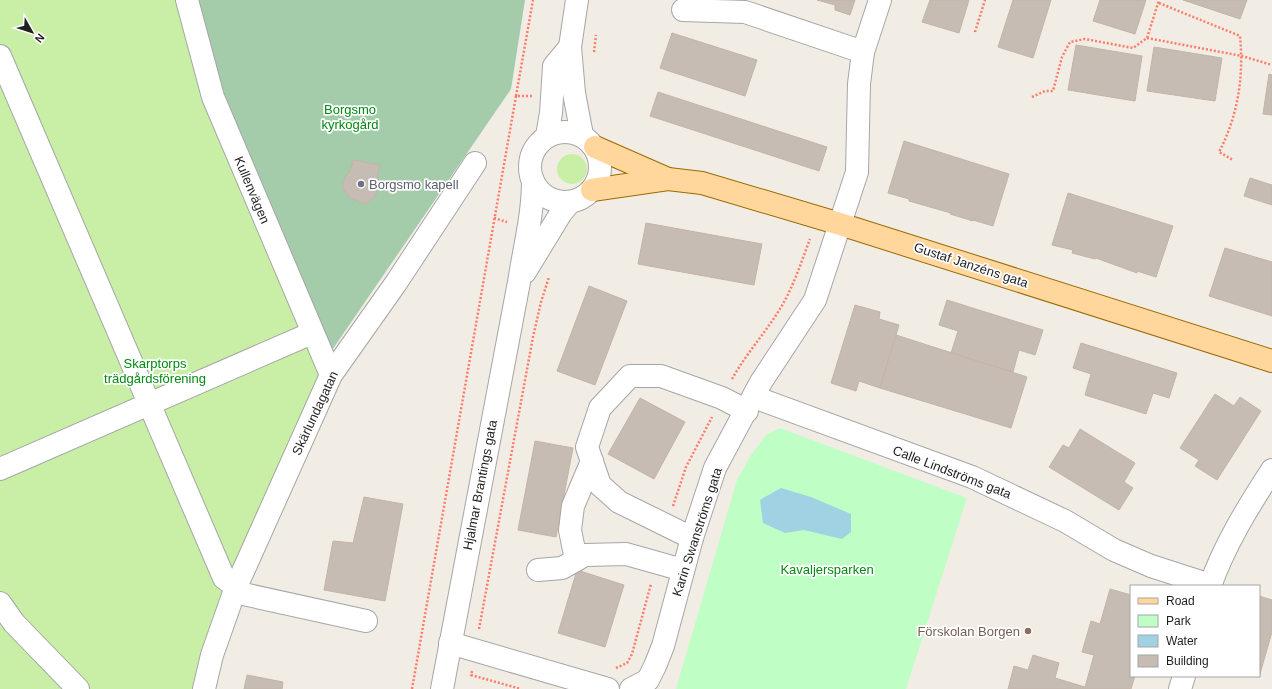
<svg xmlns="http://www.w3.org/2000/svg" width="1272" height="689" viewBox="0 0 1272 689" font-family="Arial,sans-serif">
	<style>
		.grass { fill: #c9efa7 }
		.cemetery { fill: #a4ccab }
		.park { fill: #bffec5 }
		.water { fill: #a1d2e3 }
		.building { fill: #c6bcb4; stroke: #c4b4a6 }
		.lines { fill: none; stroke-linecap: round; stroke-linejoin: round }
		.minor-casing { stroke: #a6a6a6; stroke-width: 24 }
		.major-casing { stroke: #9b6b00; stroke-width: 24 }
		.path { stroke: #ff7b68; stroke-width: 2.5; stroke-dasharray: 2 2; stroke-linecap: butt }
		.minor { stroke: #fff; stroke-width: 22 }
		.major { stroke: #ffd69c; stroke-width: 22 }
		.worship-dot { fill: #6b7280; stroke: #fff; stroke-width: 1.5 }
		.education-dot { fill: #8d6e63; stroke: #fff; stroke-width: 1.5 }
		.labels { text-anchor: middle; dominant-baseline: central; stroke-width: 3.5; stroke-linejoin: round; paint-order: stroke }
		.park-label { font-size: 13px; fill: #018a10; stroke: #fff }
		.worship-label { font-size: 13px; fill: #5b616d; stroke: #fff; text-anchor: start }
		.street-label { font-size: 13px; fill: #1f1f1f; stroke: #fff }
		.education-label { font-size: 13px; fill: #785e54; stroke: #fff; text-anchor: end }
	</style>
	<rect width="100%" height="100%" fill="#f1ede5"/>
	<g class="grass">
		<polygon points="0,0 185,0 323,373 196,689 0,689"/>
		<circle cx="572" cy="169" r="15"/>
	</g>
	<polygon class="cemetery" points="191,0 525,0 511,89 330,353 241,157"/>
	<polygon class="park" points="780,428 967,498 906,689 676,689 737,480 751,455 766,435"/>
	<polygon class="water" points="781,488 811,497 851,514 851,532 842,539 804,530 785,533 763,523 760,500"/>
	<g class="building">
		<polygon points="817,0 855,0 850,15 835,10 835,5"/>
		<polygon points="930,0 969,0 959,33 922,22"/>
		<polygon points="1013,0 1051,0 1033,58 998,47"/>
		<polygon points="1100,0 1146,0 1135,34 1093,21"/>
		<polygon points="1183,0 1247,0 1240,19"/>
		<polygon points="672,33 757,60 745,96 660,68"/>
		<polygon points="1076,45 1142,56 1135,101 1068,90"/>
		<polygon points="1154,47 1222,58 1215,101 1147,91"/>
		<polygon points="1269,74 1272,75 1272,115 1263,114"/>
		<polygon points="658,92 827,147 819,171 650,116"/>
		<polygon points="904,141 1009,174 993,226 973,220 973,221 950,214 951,213 909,201 909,199 888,193"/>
		<polygon points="353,160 380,165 377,178 380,181 375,197 365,204 350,198 342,187 346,175 350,172"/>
		<polygon points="1250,178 1272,185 1272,205 1244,196"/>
		<polygon points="1068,193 1173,226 1156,277 1137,271 1137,273 1096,258 1095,259 1072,253 1073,250 1052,245"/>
		<polygon points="646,223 762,244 754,285 638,264"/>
		<polygon points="1225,248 1272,262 1272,316 1209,296"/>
		<polygon points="589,286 627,301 595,385 557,371"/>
		<polygon points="947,300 1043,330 1035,355 1019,350 1013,372 951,353 958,331 939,325"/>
		<polygon points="855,305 880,312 879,319 899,325 880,388 859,381 856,391 831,383"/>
		<polygon points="896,335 1027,377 1011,428 880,388"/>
		<polygon points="1081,343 1177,373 1169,398 1153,393 1146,414 1085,395 1091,374 1073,368"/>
		<polygon points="1215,394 1234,406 1240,397 1261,411 1217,480 1195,466 1199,460 1180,448"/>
		<polygon points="640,398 685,422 654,479 608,454"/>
		<polygon points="1080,429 1135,463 1124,482 1133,488 1119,510 1049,467 1063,445 1069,448"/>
		<polygon points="535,441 573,448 556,537 518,530"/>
		<polygon points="364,497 403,504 385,601 324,590 333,541 353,543"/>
		<polygon points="577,570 624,585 605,647 558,633"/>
		<polygon points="1110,589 1131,595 1131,676 1135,676 1131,689 1008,689 1014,666 1028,670 1033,655 1059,663 1055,678 1085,687 1094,655 1082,652 1091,621 1100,624"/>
		<polygon points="1259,596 1272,600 1272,632 1260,674"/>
		<polygon points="247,675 283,682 282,689 244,689"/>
	</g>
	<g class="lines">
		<defs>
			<g id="minor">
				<polyline points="187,0 213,97 331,375"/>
				<polyline points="577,0 570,47 574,93 582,135"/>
				<polyline points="683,10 745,12 863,52"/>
				<polyline points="0,56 224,578 236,587"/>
				<circle cx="565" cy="167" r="35"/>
				<polyline points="547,136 551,113 554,66 570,47"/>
				<polyline points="525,272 561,213 570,202"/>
				<polyline points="754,397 972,477 1065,521 1114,550 1151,566 1210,585"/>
				<polyline points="0,469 312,333"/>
				<polyline points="692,538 619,502 600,485 587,447 600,408 630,376 661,376 722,398 747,411"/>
				<polyline points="576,560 570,530 573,506 592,461"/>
				<polyline points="538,570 562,568 585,555 626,554 683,570"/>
				<path d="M1210,586C1225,544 1248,507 1272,470"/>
				<polyline points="234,592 366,621"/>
				<polyline points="0,603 14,623 78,689"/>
				<polyline points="450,643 608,689"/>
				<polyline points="204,689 212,655 236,587 331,375 396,283 475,163"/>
				<path d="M442,689L519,282C524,249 533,215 533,181"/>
				<polyline points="631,689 648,680 655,666 663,646 692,538 715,468 761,382 815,300 857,172 859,84 863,52 880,0"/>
				<polyline points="1180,689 1184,676"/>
			</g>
			<g id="major">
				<polyline points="595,147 668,179"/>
				<polyline points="592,190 668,179 702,183 840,224 1272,361"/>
			</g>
		</defs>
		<use href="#minor" class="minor-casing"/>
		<use href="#major" class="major-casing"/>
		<g class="path">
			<path d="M1159,3L1240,36C1244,76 1238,116 1219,152L1233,160"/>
			<polyline points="975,32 985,0"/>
			<polyline points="1147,38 1242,56 1272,65"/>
			<polyline points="594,52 596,35"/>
			<polyline points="516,96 533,0"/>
			<polyline points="1032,97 1045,91 1053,91 1062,57 1070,42 1085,39 1133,48 1147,38 1159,0"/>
			<polyline points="494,218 507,222"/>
			<path d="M732,379C747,352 769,329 784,302C795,282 802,260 810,239"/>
			<polyline points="673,506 686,467 712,417"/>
			<polyline points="479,629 533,337 541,302 549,277"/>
			<polyline points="616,668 627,663 632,654 651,584"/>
			<polyline points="472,671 471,675 521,689"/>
			<polyline points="412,689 516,96 532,96"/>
		</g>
		<use href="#minor" class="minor"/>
		<use href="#major" class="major"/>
	</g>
	<circle class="worship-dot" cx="361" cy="184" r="4"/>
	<circle class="education-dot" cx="1028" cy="631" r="4"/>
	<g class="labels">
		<g class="park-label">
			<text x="350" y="109">Borgsmo<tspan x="350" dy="15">kyrkogård</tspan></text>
			<text x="155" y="363">Skarptorps<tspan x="155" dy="15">trädgårdsförening</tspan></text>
			<text x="827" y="569">Kavaljersparken</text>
		</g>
		<g class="worship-label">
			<text x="369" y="184">Borgsmo kapell</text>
		</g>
		<g class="street-label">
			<text transform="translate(252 190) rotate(67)">Kullenvägen</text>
			<text transform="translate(971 265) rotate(18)">Gustaf Janzéns gata</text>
			<text transform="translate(315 413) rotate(-65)">Skärlundagatan</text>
			<text transform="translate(952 472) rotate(21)">Calle Lindströms gata</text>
			<text transform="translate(480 485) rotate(-79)">Hjalmar Brantings gata</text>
			<text transform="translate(697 532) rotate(-72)">Karin Swanströms gata</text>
		</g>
		<g class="education-label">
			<text x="1020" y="631">Förskolan Borgen</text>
		</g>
	</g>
	<rect x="1130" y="585" width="130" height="92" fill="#ffffff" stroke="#a5a5a5"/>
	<rect x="1138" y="598" width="20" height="6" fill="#ffd69c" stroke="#a5a5a5"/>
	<text x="1166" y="605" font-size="12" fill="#1f1f1f">Road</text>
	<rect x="1138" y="615" width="20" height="12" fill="#bffec5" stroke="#a5a5a5"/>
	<text x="1166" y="625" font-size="12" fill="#1f1f1f">Park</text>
	<rect x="1138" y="635" width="20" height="12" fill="#a1d2e3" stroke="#a5a5a5"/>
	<text x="1166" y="645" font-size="12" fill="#1f1f1f">Water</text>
	<rect x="1138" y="655" width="20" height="12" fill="#c6bcb4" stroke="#a5a5a5"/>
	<text x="1166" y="665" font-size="12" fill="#1f1f1f">Building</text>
	<g transform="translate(32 32) rotate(129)" stroke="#ffffff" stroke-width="3" paint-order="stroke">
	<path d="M0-3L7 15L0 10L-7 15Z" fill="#1f1f1f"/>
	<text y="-6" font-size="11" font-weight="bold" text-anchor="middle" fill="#1f1f1f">N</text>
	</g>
</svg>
